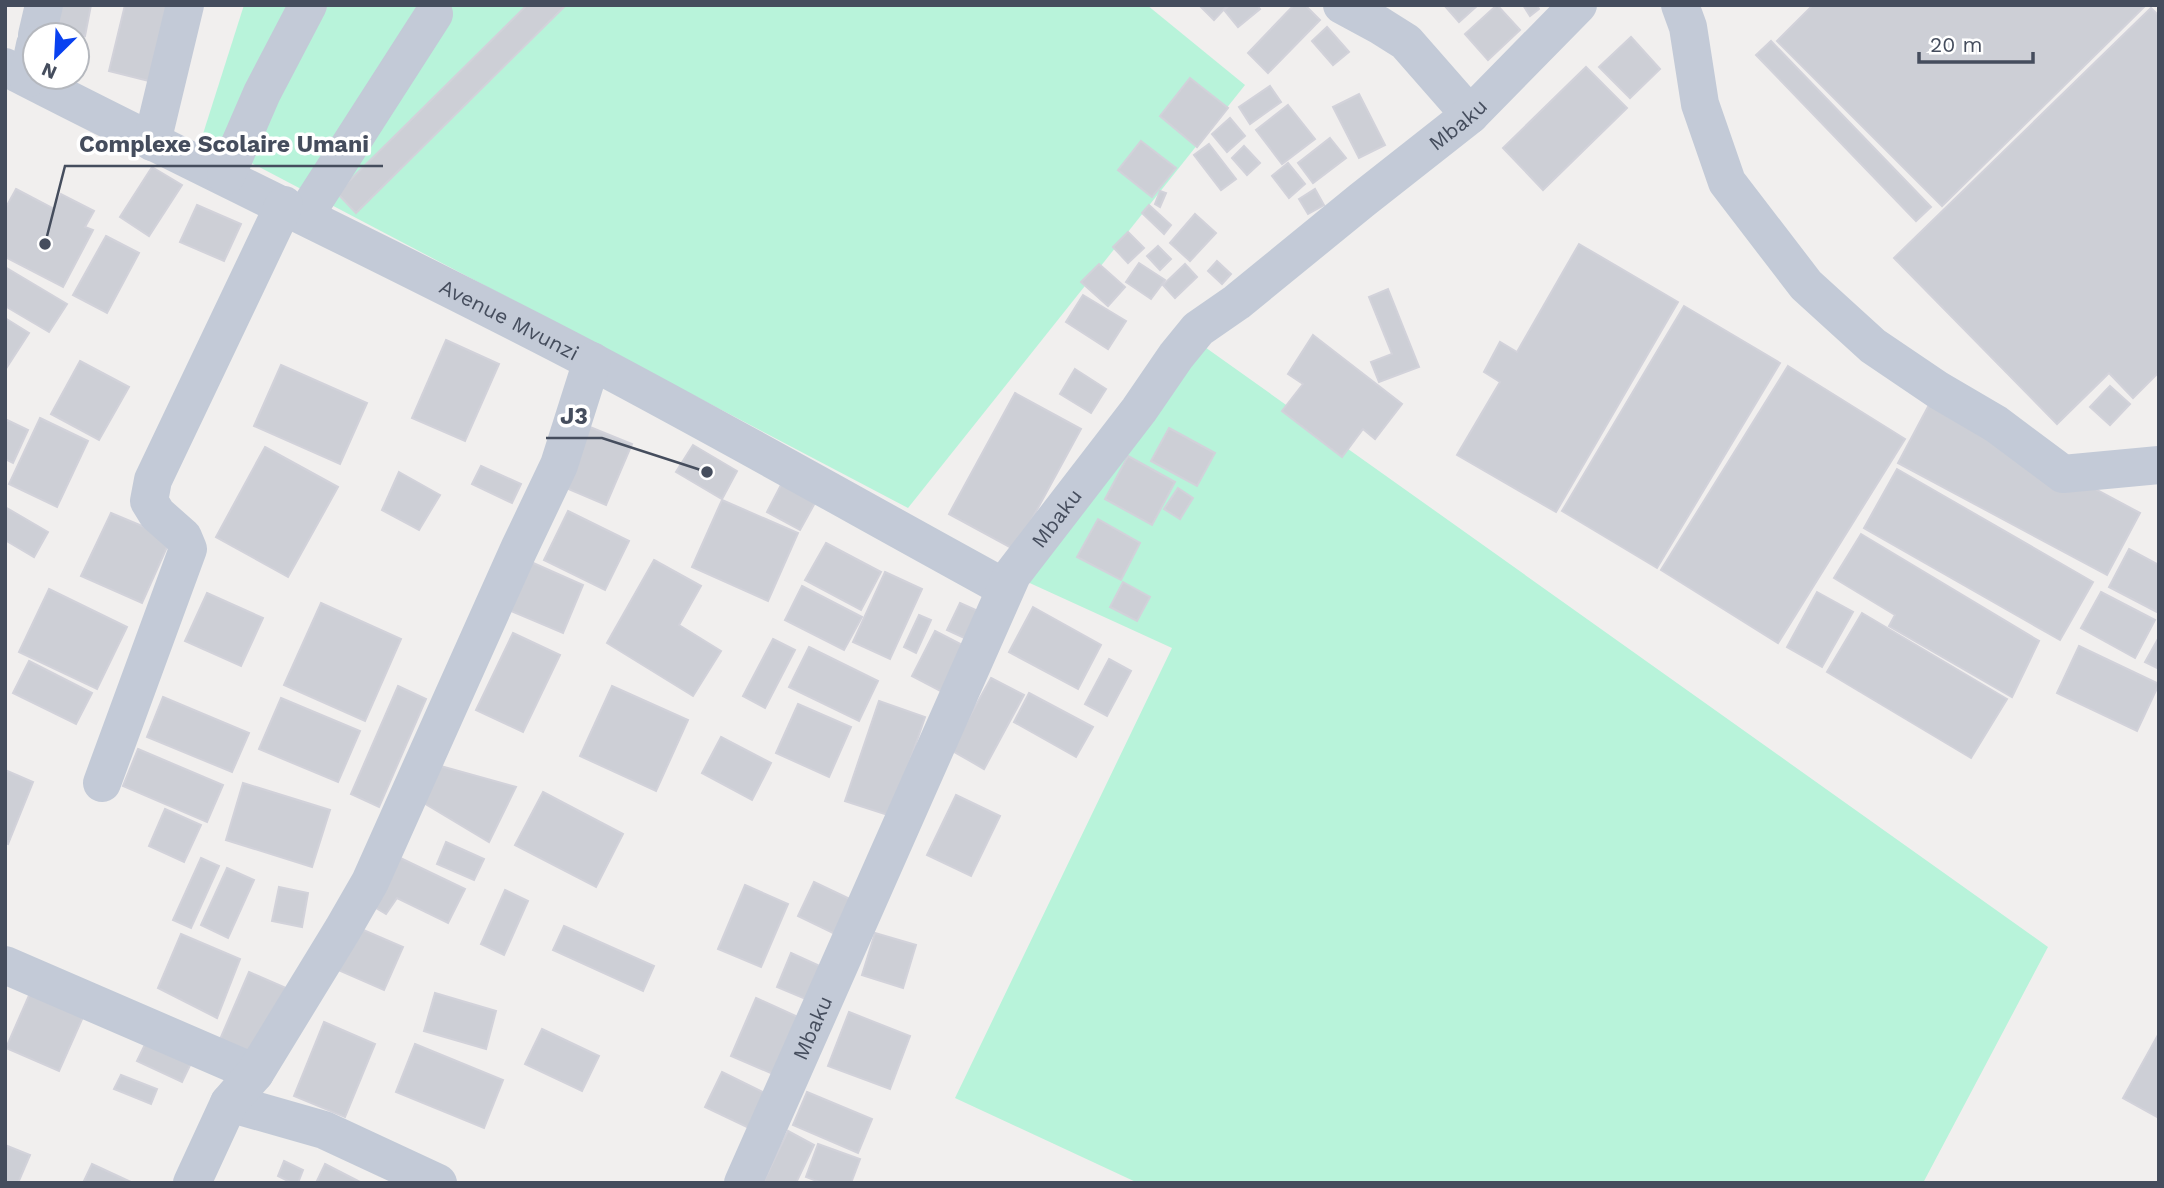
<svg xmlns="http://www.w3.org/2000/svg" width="2164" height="1188" viewBox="0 0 2164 1188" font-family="'Work Sans',sans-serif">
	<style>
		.green { fill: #b8f3da }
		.building { fill: #cdcfd6; stroke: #d2d2da; stroke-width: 2 }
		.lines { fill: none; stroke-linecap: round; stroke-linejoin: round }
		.minor { stroke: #c3cad7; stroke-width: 38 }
		.labels { text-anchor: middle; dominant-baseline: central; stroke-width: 7; stroke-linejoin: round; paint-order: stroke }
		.street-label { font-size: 21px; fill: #454d5d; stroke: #fff }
		.leader { fill: none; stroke: #454d5d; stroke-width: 2.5 }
		.callout-dot { fill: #454d5d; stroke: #fff; stroke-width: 2.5 }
		.callout-label { font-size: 23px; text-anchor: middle; font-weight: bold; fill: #454d5d; stroke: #fff; stroke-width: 7; stroke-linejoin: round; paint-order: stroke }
	</style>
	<rect width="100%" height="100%" fill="#f1efee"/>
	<g class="green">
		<polygon points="244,5 1147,5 1245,85 908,508 202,137"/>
		<polygon points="1202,345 2048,947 1923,1183 1138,1183 955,1098 1172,648 1012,575"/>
	</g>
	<g class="building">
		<polygon points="51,5 91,5 85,36 46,28"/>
		<polygon points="125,5 167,5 149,81 109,71"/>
		<polygon points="527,5 566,5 356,213 337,193"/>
		<polygon points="1199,5 1228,5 1214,20"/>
		<polygon points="1230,5 1257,5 1260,9 1238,27 1224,10"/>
		<polygon points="1294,5 1305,5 1320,20 1268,73 1248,53"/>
		<polygon points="1444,5 1478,5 1459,22"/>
		<polygon points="1497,5 1520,30 1488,60 1465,34"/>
		<polygon points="1523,5 1537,5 1539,9 1530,16"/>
		<polygon points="1813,5 2146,5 1942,206 1777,41"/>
		<polygon points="2151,8 2159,16 2159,372 2133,398 2109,373 2057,424 1894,258"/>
		<polygon points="1327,27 1349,52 1333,65 1312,41"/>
		<polygon points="1631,37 1660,69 1630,98 1599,67"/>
		<polygon points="1771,41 1931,207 1916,221 1756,55"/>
		<polygon points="1586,67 1627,108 1543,190 1503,148"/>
		<polygon points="1190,78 1228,108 1197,147 1160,116"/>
		<polygon points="1270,86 1281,102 1250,124 1239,107"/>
		<polygon points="1359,94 1385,145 1359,158 1333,107"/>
		<polygon points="1288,105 1315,139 1282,164 1256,130"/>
		<polygon points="1230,118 1245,136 1227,152 1212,134"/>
		<polygon points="1330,138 1346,158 1313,183 1298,163"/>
		<polygon points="1141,141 1176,168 1152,197 1118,170"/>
		<polygon points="1209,144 1236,179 1221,190 1194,155"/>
		<polygon points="1244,146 1260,163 1247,175 1232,158"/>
		<polygon points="1288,163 1305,184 1289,198 1272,176"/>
		<polygon points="152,167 182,185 149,236 120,217"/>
		<polygon points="16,189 54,209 61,194 94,211 85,227 93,230 63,287 5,257 5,209"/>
		<polygon points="1315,189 1324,205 1308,214 1299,199"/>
		<polygon points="1160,191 1166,193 1160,207 1155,204"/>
		<polygon points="197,205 241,224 224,261 180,242"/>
		<polygon points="1149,205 1171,225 1164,234 1142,213"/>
		<polygon points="1195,214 1216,233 1190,261 1170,243"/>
		<polygon points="1128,232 1144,248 1128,263 1113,247"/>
		<polygon points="106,236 139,253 107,313 73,295"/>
		<polygon points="1579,244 1678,302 1556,512 1457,455 1500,382 1484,372 1500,342 1517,352"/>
		<polygon points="1158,246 1171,259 1160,270 1147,256"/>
		<polygon points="1217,261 1231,274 1222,284 1208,271"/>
		<polygon points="1139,263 1165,280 1151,299 1126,282"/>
		<polygon points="1099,264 1125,287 1108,306 1081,282"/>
		<polygon points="1185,264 1197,277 1175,298 1163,285"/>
		<polygon points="5,267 67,304 49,332 5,306"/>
		<polygon points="1388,289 1419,367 1379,382 1371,362 1392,354 1369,297"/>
		<polygon points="1083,295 1126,321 1108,349 1066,322"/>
		<polygon points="1684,306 1780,363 1657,568 1562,511"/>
		<polygon points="5,318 29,333 5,370"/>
		<polygon points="1313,335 1402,404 1375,439 1363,429 1342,457 1282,411 1303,384 1288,374"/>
		<polygon points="446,340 499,364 465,441 412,418"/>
		<polygon points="80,361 129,387 99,440 51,414"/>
		<polygon points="281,365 367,403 340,464 254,426"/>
		<polygon points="1788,366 1905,439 1778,643 1661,570"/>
		<polygon points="1075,369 1106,389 1091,413 1060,394"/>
		<polygon points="2110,386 2130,404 2110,425 2090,407"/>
		<polygon points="1015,393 1081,429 1015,550 949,514"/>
		<polygon points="1931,401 2140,513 2107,575 1898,463"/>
		<polygon points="40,418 88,441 57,507 9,484"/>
		<polygon points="7,420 28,430 13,463 5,459 5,425"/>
		<polygon points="585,425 632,444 606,505 559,485"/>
		<polygon points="1169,428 1215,453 1197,486 1151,461"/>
		<polygon points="693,445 737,471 722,499 676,472"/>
		<polygon points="265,447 338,487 288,577 216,537"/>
		<polygon points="1128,456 1175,482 1152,525 1105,499"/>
		<polygon points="481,466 521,484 512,503 472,484"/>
		<polygon points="1897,469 2093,582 2060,640 1864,528"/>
		<polygon points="399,472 440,495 419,530 382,510"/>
		<polygon points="782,483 816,501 800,530 767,512"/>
		<polygon points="1178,488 1193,498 1180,519 1164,509"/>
		<polygon points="722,500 798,533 768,601 692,567"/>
		<polygon points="5,507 48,532 34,557 5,540"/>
		<polygon points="568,511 629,541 605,590 544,560"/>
		<polygon points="111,513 171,538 142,603 81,576"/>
		<polygon points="1098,519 1140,543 1121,580 1077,557"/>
		<polygon points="1861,534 2039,641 2012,697 1889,626 1895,615 1834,578"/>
		<polygon points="826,543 881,572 861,610 805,580"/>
		<polygon points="2129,549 2159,565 2159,613 2109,587"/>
		<polygon points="654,560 701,586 679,625 721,651 693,696 607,643"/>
		<polygon points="531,562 583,585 563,633 511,611"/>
		<polygon points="885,572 922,589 890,659 853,642"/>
		<polygon points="1123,582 1150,597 1137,621 1110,607"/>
		<polygon points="802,586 862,617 844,650 785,620"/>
		<polygon points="49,589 127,627 97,689 19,652"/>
		<polygon points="1817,592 1853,612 1822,667 1787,647"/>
		<polygon points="2101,592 2155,620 2135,658 2081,628"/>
		<polygon points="207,593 263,618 241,666 185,641"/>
		<polygon points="321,603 401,639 365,721 284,685"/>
		<polygon points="960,603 987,615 975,643 947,630"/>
		<polygon points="1033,607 1101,645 1078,689 1009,652"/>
		<polygon points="1862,613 2007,699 1971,758 1827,672"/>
		<polygon points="919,615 931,620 916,653 904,647"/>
		<polygon points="935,631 972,650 948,695 912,676"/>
		<polygon points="513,633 560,655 523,732 476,710"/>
		<polygon points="2159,637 2159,669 2145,662"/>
		<polygon points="773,639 795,650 765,708 743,696"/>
		<polygon points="2079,646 2159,684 2137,731 2057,693"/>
		<polygon points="809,647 878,681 859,721 789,687"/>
		<polygon points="1109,659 1131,671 1107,716 1085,704"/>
		<polygon points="29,661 92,693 76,724 13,693"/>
		<polygon points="991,678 1024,695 984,769 951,750"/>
		<polygon points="398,686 426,699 379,807 351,794"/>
		<polygon points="612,686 688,720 656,791 580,756"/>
		<polygon points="1029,693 1093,727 1076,757 1014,722"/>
		<polygon points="163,697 249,733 232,772 147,737"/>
		<polygon points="281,698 360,731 338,782 259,749"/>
		<polygon points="879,701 925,717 891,816 845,801"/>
		<polygon points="798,704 851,727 829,777 776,753"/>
		<polygon points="721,737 771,763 752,800 702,773"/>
		<polygon points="138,749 223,785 207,822 123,786"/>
		<polygon points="437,765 516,787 489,842 417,799"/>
		<polygon points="5,770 33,782 8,844 5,843"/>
		<polygon points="243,783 330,810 312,867 226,840"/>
		<polygon points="543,792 623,834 596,887 515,845"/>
		<polygon points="956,795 1000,816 971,876 927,855"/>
		<polygon points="165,809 201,825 184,862 149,846"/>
		<polygon points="446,842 484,859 474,880 437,864"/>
		<polygon points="392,854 465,889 448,923 397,898 386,914 364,901"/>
		<polygon points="201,858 219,866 191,928 173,920"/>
		<polygon points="227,868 254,880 228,938 201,925"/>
		<polygon points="814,882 852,900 835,934 798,916"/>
		<polygon points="745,885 788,904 761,967 718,949"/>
		<polygon points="279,887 308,893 302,927 272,921"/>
		<polygon points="505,890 528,901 504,955 481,944"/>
		<polygon points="354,926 403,947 384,990 336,969"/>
		<polygon points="564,926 654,966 643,991 553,950"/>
		<polygon points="875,933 916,945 903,988 862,975"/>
		<polygon points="181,934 240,959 217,1018 158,988"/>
		<polygon points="791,953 822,967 808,1000 777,987"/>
		<polygon points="249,972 286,988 252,1067 215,1051"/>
		<polygon points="34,984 87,1008 59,1071 6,1048"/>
		<polygon points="435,993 496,1011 486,1049 424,1031"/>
		<polygon points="756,998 798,1017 773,1074 731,1056"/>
		<polygon points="849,1012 910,1036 890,1089 828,1066"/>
		<polygon points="324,1022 375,1044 345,1117 294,1096"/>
		<polygon points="542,1029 599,1056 582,1091 525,1064"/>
		<polygon points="2159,1033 2159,1118 2123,1098"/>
		<polygon points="150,1034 195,1055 182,1082 137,1061"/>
		<polygon points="415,1044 503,1080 484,1128 396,1092"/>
		<polygon points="722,1072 767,1094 751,1129 705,1107"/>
		<polygon points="121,1075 157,1089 151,1104 114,1089"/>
		<polygon points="807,1092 872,1119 858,1153 793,1125"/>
		<polygon points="788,1131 814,1145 796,1183 763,1183"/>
		<polygon points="818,1144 860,1159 851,1183 822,1183 806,1177"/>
		<polygon points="5,1145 30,1155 18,1183 5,1183"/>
		<polygon points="284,1161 303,1170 298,1183 292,1183 278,1176"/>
		<polygon points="92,1164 133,1183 83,1183"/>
		<polygon points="325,1164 362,1183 316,1183"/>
	</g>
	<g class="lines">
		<g class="minor">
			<polyline points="1342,5 1379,25 1406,42 1470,115"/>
			<polyline points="1680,5 1688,27 1700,104 1727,182 1806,285 1873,346 1938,390 1996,424 2063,474 2159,465"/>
			<polyline points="37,35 44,5"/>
			<path id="s1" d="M5,67C200,168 399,260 593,362C731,435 868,513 1005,588"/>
			<polyline points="28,78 35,45"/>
			<polyline points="152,142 185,5"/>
			<polyline points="226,176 262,93 308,5"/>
			<polyline points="305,215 434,14"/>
			<polyline points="102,783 188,549 183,537 157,514 149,501 153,480 284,205"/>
			<polyline points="5,965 255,1073"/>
			<polyline points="229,1103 324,1130 438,1183"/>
			<polyline points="192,1183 229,1103 255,1073 343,929 370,882 519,549 559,465 592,361"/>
			<path id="s2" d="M743,1183L1012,575L1139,410L1176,356L1198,329L1237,302L1362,200L1470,115L1578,5"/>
		</g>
	</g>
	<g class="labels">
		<g class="street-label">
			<text stroke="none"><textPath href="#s2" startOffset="1304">Mbaku</textPath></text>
			<text stroke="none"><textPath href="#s1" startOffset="564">Avenue Mvunzi</textPath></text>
			<text stroke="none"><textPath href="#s2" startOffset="737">Mbaku</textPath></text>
			<text stroke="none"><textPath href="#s2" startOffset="170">Mbaku</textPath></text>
		</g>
	</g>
	<path class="leader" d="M45 244L65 166H383M707 472L602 438H546"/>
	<g class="callout-dot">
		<circle cx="45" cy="244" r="7"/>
		<circle cx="707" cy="472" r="7"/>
	</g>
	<g class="callout-label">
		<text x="224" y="152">Complexe Scolaire Umani</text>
		<text x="574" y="424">J3</text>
	</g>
	<rect width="2164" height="1188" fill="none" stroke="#454d5d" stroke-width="14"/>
	<g transform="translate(56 56) rotate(204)"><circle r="33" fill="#ffffff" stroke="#b5b8be" stroke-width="2"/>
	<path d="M0-5L12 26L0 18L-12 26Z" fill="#0941f0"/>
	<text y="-10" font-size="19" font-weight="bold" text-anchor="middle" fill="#454d5d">N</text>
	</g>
	<path d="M1919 52v10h114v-10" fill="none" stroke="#454d5d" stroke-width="3.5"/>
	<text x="1930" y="52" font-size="21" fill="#454d5d" stroke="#ffffff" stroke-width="5" paint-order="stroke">20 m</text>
</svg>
